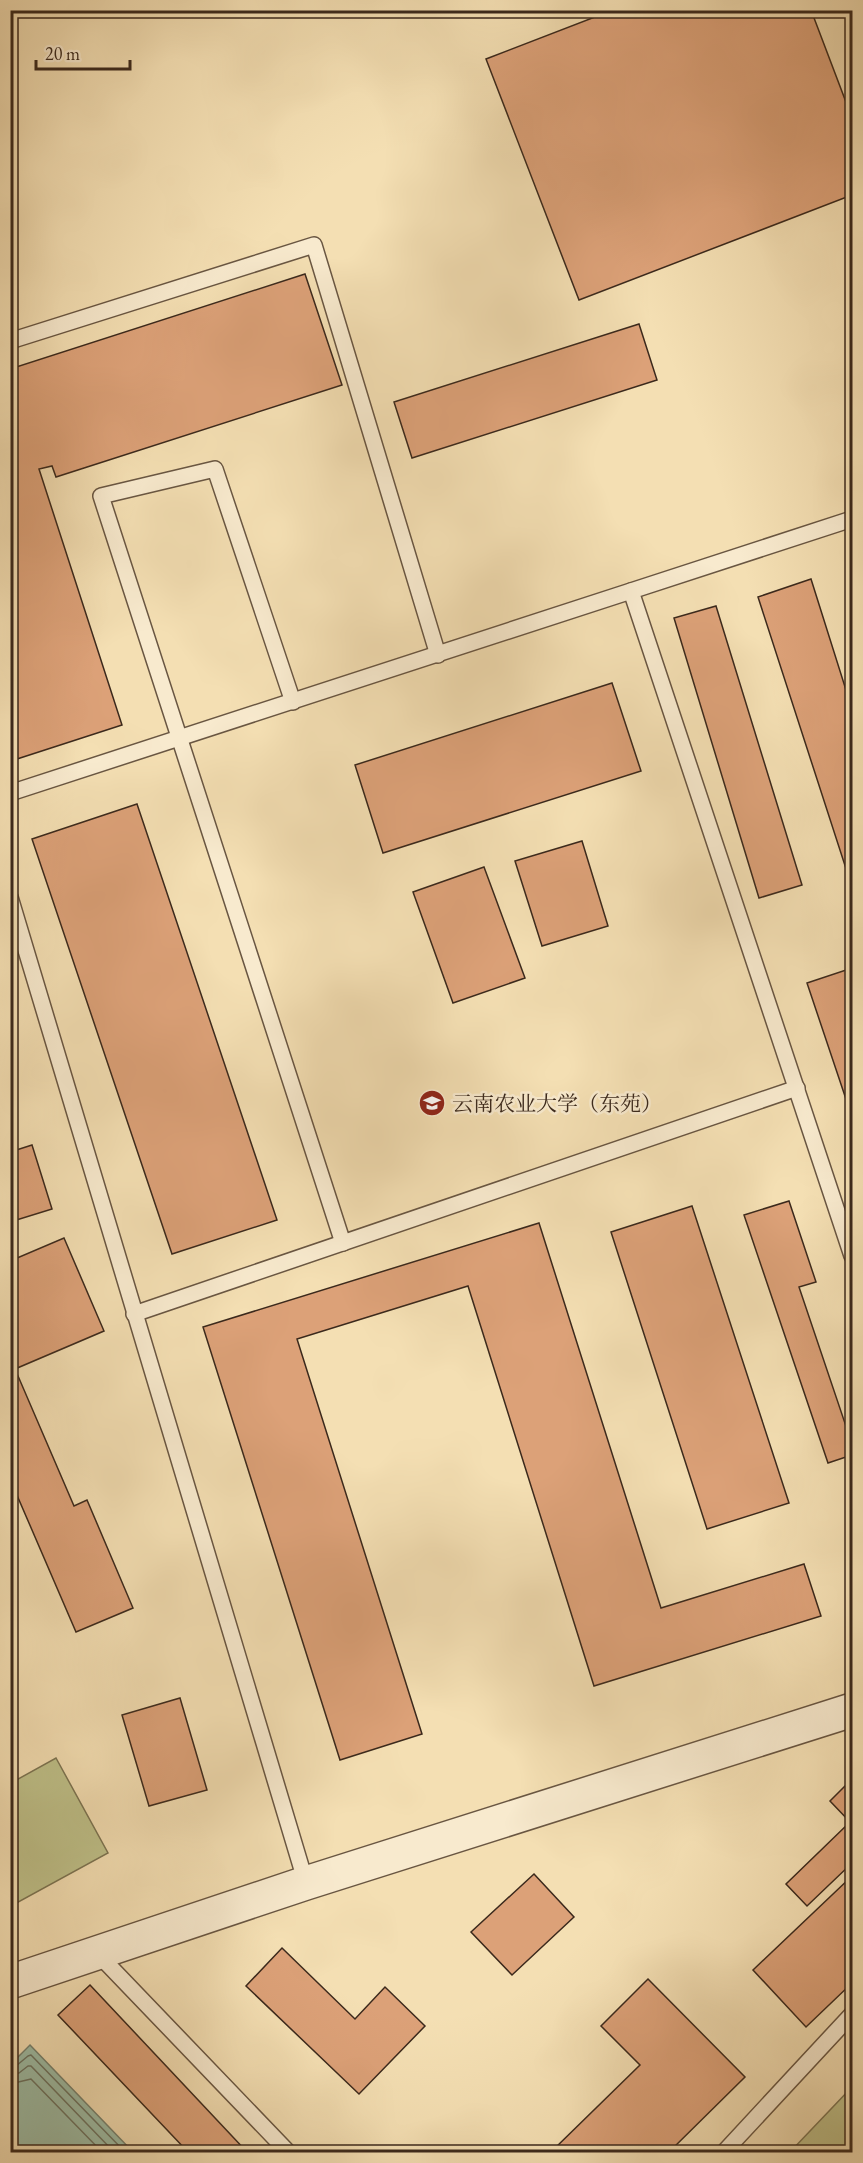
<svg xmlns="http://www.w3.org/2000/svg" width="863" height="2163" viewBox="0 0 863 2163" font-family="'EB Garamond','Noto Serif SC',serif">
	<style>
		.green { fill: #bfc18a; stroke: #7d7553; stroke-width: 1.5 }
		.water { fill: #9dbda6; stroke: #76826f; stroke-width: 1.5 }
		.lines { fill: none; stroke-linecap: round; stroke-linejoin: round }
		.shore { stroke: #6c7361; stroke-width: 1.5 }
		.building { fill: #dca178; stroke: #3b291c; stroke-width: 1.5 }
		.service-casing { stroke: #695642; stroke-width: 18 }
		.tertiary-casing { stroke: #695642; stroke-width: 36 }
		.service { stroke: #f8eace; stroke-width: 15 }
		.tertiary { stroke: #f8eace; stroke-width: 33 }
		.labels { text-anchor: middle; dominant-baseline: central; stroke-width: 5; stroke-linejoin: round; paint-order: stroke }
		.poi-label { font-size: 21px; fill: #3b291c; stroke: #f8eace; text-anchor: start }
	</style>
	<rect width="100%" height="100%" fill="#f4dfb3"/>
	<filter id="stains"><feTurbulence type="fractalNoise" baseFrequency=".00333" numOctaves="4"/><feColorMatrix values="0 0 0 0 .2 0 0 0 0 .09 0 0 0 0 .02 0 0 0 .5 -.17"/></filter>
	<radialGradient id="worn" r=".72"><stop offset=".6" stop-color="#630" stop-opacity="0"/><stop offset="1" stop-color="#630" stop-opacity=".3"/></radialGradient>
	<g class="green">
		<polygon points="56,1758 108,1853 11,1906 11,1783"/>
		<polygon points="852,2086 852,2152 790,2152 850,2089"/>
	</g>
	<polygon class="water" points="30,2045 133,2152 11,2152 11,2064"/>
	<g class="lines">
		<g class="shore">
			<polyline points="10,2067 16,2066 28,2056 31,2055 125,2152"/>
			<polyline points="10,2075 19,2073 28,2066 31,2066 114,2152"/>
			<polyline points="10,2084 31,2079 102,2152"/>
		</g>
	</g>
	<g class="building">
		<polygon points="613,10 811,10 852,118 852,195 579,300 486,59"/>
		<polygon points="305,274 342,385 56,477 52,466 39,469 122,725 17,759 10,739 10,369"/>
		<polygon points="639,324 657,380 412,458 394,402"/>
		<polygon points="811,579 852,709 852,880 850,881 758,597"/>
		<polygon points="716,606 802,885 759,898 674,618"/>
		<polygon points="612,683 641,771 383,853 355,765"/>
		<polygon points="137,804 277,1220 172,1254 32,839"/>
		<polygon points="582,841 608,926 542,946 515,861"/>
		<polygon points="484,867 525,978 453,1003 413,892"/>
		<polygon points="852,968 852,1117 807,983"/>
		<polygon points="32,1145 52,1209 10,1222 10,1152"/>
		<polygon points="789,1201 816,1282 799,1287 852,1444 852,1455 828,1463 744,1215"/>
		<polygon points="692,1206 789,1503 707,1529 611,1232"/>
		<polygon points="539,1223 661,1608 804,1564 821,1616 594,1686 468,1286 297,1339 422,1734 340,1760 203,1327"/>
		<polygon points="64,1238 104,1331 15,1369 74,1506 87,1500 133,1608 76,1632 10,1479 10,1261"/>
		<polygon points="180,1698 207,1790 149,1806 122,1715"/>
		<polygon points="852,1779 852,1863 807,1906 786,1884 850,1822 830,1801"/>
		<polygon points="534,1874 574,1917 512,1975 471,1932"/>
		<polygon points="852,1876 852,1983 806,2027 753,1970"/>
		<polygon points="282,1948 355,2019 385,1987 425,2026 359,2094 246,1986"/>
		<polygon points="648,1979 745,2077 669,2152 551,2152 640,2065 601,2026"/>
		<polygon points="90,1985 247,2152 188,2152 58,2015"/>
	</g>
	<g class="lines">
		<defs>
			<g id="service">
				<polyline points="10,341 314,245 438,655"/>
				<polyline points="852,519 631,591 852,1256"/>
				<polyline points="293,702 215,469 101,496 343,1243"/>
				<polyline points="10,793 631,591"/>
				<polyline points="10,897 306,1883"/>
				<polyline points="134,1314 797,1088"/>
				<polyline points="97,1953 288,2152"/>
				<polyline points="724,2152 852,2014"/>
			</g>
			<polyline id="tertiary" points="10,1982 306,1883 852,1710"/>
		</defs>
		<use href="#service" class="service-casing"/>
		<use href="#tertiary" class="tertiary-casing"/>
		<use href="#service" class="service"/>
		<use href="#tertiary" class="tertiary"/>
	</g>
	<defs>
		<symbol id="university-disc" viewBox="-11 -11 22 22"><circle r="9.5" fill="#8f2418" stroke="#f8eace"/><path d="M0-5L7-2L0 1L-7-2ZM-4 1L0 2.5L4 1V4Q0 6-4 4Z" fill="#fff"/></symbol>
	</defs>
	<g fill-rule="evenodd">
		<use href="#university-disc" x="417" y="1088" width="30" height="30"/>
	</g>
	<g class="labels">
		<g class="poi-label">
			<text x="452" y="1103">云南农业大学（东苑）</text>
		</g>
	</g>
	<rect width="863" height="2163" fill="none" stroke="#f4dfb3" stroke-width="36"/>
	<rect x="12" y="12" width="839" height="2139" fill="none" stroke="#3b291c" stroke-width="3"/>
	<rect x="18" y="18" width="827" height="2127" fill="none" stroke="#3b291c" stroke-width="1.5"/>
	<path d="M36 60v9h94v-9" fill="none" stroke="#3b291c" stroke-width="3"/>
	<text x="45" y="60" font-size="18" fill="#3b291c" stroke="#f8eace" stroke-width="4.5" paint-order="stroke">20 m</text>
	<rect width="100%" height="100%" filter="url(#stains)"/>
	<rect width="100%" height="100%" fill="url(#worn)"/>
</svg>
